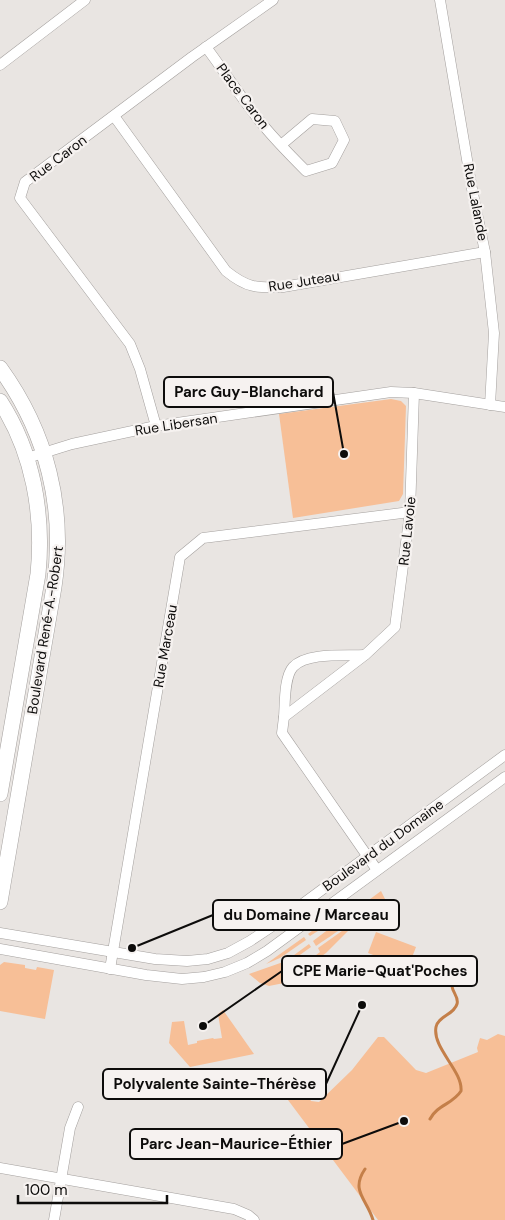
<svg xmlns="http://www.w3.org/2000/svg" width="505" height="1220" viewBox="0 0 505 1220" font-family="'DM Sans',sans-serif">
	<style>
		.green { fill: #f7bf97 }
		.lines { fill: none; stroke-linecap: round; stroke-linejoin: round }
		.stream { stroke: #c47f49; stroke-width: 3 }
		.street-casing { stroke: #a4a09e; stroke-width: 11 }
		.secondary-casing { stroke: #a4a09e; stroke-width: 16 }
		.street { stroke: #fff; stroke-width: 10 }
		.secondary { stroke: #fff; stroke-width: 15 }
		.labels { text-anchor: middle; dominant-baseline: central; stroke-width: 4.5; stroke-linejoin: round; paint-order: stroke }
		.street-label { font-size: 14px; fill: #0d0c0b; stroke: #f6f2f0 }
		.leader { fill: none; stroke: #0d0c0b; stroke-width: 2 }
		.callout-dot { fill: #0d0c0b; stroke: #f6f2f0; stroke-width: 2 }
		.callout { fill: #f6f2f0; stroke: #0d0c0b; stroke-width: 2 }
		.callout-label { font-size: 15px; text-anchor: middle; font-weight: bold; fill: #0d0c0b }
	</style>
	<rect width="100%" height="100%" fill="#e9e5e2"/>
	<g class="green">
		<polygon points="391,399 401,401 406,406 403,494 399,501 293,518 279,414"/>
		<polygon points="381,891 385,899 384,915 358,908"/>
		<polygon points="349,903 351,907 329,924 310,936 308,934"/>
		<path d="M354,910L355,912C348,927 330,936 316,946L313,941Z"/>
		<polygon points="363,914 386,921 384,925 366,920 355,924 326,953 284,983 269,986 260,983 249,974 286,961 309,944 311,947 297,957 303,965 320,952 318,948 356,921 361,919"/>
		<polygon points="376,932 416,947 408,968 368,953"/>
		<polygon points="304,937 306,940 280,958 266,964"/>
		<polygon points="4,962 25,965 25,968 36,970 37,967 54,970 45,1019 0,1011 0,965"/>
		<polygon points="223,1010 254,1054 190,1067 169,1043 172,1022 184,1021 188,1045 197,1043 197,1041 213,1038 214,1039 222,1038 218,1014"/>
		<polygon points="498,1034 505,1036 505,1220 378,1220 285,1096 290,1091 309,1092 309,1097 311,1101 319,1102 352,1070 378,1037 384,1037 416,1070 426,1073 478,1052 477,1048 480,1038 487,1040"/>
	</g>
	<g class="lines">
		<g class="stream">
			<path d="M430,1119C437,1105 453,1104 461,1091C463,1071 432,1048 436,1027C438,1016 454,1015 457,1004C460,994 446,991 455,975"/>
			<path d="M365,1169C350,1191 367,1199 373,1220"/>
		</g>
		<defs>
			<g id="street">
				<polyline points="440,0 472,189 485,252 494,333 490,405"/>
				<path d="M206,47C224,71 240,96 259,120C273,138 290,155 306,171L332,163L344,140L335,121L312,119L281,145"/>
				<polyline points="0,65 85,0"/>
				<path d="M114,116L226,271C247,288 256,288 283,287L485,252"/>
				<polyline points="156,426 140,369 130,344 20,198 25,182 192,57 273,0"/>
				<polyline points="27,458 72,444 156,426 391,392 414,393 505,407"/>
				<path d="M284,717C285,704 284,677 293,667C307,652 345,656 364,655"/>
				<polyline points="377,870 282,733 284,717 365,655 395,627 410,512 414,393"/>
				<polyline points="0,933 155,959 187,961 208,959 228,953 250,941 274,925 505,755"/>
				<polyline points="0,949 146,975 182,979 204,977 225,972 247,963 267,951 505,777"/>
				<polyline points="110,969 180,557 203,538 410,512"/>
				<polyline points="0,1168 234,1209 248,1215 254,1220"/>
				<polyline points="54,1220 70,1128 78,1107"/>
			</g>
			<g id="secondary">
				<path d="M0,368C47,433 66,508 54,587L0,902"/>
				<path d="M0,401C33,452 44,514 38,574L0,794"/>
			</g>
		</defs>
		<use href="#street" class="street-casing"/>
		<use href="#secondary" class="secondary-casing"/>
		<use href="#street" class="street"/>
		<use href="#secondary" class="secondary"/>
	</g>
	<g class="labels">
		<g class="street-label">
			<text transform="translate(243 96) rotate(53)">Place Caron</text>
			<text transform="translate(58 158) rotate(-37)">Rue Caron</text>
			<text transform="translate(476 202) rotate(79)">Rue Lalande</text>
			<text transform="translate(304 281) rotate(-9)">Rue Juteau</text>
			<text transform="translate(176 424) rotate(-9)">Rue Libersan</text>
			<text transform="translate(407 531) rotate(-84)">Rue Lavoie</text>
			<text transform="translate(45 630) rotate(-81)">Boulevard René-A.-Robert</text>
			<text transform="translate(165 646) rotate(-80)">Rue Marceau</text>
			<text transform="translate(383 845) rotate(-36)">Boulevard du Domaine</text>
		</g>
	</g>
	<path class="leader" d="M344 454L333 392M132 948L213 915M203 1026L282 971M362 1005L326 1084M404 1121L342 1144"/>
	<g class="callout-dot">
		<circle cx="344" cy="454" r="5"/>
		<circle cx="132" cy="948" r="5"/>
		<circle cx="203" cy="1026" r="5"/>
		<circle cx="362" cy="1005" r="5"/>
		<circle cx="404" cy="1121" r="5"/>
	</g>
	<g class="callout">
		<rect x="164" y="377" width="169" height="30" rx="5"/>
		<rect x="213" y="900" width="186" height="30" rx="5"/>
		<rect x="282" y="956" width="195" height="30" rx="5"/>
		<rect x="103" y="1069" width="223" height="30" rx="5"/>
		<rect x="130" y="1129" width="212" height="30" rx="5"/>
	</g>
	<g class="callout-label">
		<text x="249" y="397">Parc Guy-Blanchard</text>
		<text x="306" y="920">du Domaine / Marceau</text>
		<text x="380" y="976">CPE Marie-Quat'Poches</text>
		<text x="215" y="1089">Polyvalente Sainte-Thérèse</text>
		<text x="236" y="1149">Parc Jean-Maurice-Éthier</text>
	</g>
	<path d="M18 1195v8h149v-8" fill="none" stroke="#0d0c0b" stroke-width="2.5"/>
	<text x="25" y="1195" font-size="15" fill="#0d0c0b" stroke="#f6f2f0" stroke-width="4" paint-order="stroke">100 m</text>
</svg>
